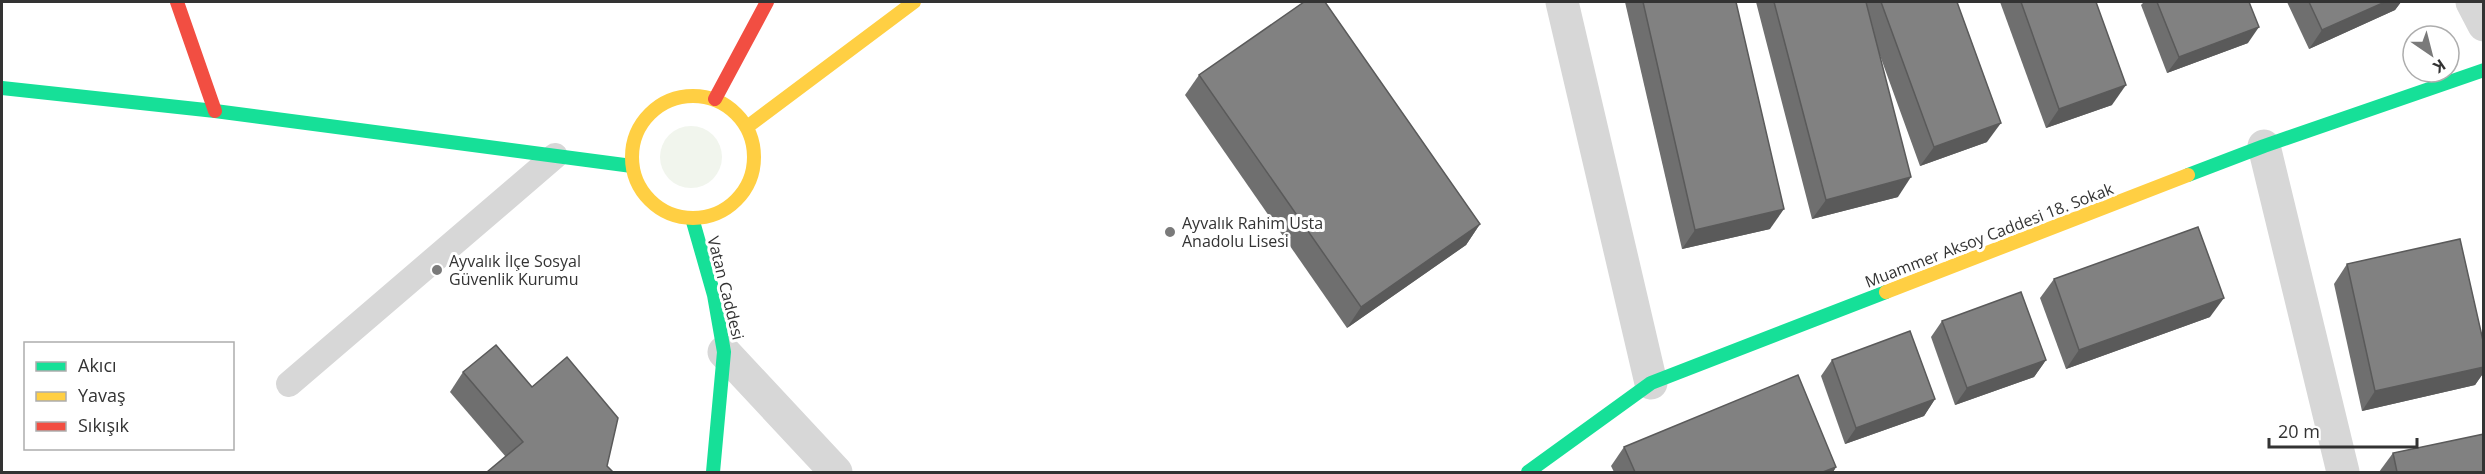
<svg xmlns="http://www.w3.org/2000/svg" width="2485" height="474" viewBox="0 0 2485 474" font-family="'Open Sans',sans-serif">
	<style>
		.green { fill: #f1f5ed }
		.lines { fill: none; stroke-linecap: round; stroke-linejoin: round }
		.lane { stroke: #d7d7d7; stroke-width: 26 }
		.street { stroke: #d7d7d7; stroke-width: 33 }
		.fast { stroke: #16e098; stroke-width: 14 }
		.slow { stroke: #ffcf43; stroke-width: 14 }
		.jam { stroke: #f24e42; stroke-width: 14 }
		.wall { fill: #6f6f6f }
		.shaded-wall { fill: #5a5a5a }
		.building { fill: #818181; stroke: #5a5a5a; stroke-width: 1.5 }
		.poi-dot { fill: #7a7a7a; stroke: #fff; stroke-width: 2 }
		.labels { text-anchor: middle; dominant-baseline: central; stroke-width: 6; stroke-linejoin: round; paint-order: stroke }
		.poi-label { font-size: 16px; fill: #333; stroke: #fff; text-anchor: start }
		.street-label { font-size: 16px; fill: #333; stroke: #fff }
	</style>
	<rect width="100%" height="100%" fill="#fff"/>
	<circle class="green" cx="691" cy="157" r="31"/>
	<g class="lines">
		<polyline class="lane" points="289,384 555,156"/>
		<g class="street">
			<polyline points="1562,2 1651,383"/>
			<polyline points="2472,2 2484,25"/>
			<polyline points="2264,146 2343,472"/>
			<polyline points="724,352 836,472"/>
		</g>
		<g class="fast">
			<polyline points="2,88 215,111 632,166"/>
			<polyline points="2188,175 2264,146 2484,70"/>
			<polyline points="692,218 714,295 724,352 713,472"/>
			<polyline points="1528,472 1651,383 1886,292"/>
		</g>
		<g class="slow">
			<circle cx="693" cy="157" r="61"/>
			<polyline points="747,127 914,2"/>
			<polyline points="1886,292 2188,175"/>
		</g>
		<g class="jam">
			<polyline points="177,2 215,111"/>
			<polyline points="715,99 767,2"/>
		</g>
	</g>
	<g class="wall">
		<polygon points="1625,2 1736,2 1770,229 1682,249"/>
		<polygon points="1756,2 1957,2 1987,142 1920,166 1878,50 1898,197 1812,219"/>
		<polygon points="2000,2 2096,2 2112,105 2046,128"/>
		<polygon points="2144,2 2249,2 2248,43 2167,73 2141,5"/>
		<polygon points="2287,2 2401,2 2395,10 2309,49"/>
		<polygon points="1199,75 1480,224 1466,245 1347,328 1185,95"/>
		<polygon points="2347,264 2484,345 2484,372 2475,385 2362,411 2334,284"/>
		<polygon points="2054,279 2210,317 2066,369 2040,298"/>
		<polygon points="1942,321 2046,360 2034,377 1955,405 1931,337"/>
		<polygon points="1832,360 1935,399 1924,416 1845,444 1821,376"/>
		<polygon points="463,372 532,387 607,466 506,457 450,392"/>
		<polygon points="1624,447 1836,467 1833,472 1614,472 1611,466"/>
		<polygon points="2393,453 2484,472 2379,472"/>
	</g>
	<g class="shaded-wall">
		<polygon points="2385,2 2401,2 2395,10 2309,49 2322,30"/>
		<polygon points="2259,27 2248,43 2167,73 2179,57"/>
		<polygon points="2126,85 2112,105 2046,128 2059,109"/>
		<polygon points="2001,123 1987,142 1920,166 1934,147"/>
		<polygon points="1911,177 1898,197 1812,219 1826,200"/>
		<polygon points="1784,209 1770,229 1682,249 1695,230"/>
		<polygon points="1480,224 1466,245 1347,328 1361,307"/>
		<polygon points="2224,298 2210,317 2066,369 2079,350"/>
		<polygon points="2046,360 2034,377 1955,405 1967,388"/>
		<polygon points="2484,367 2484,372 2475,385 2362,411 2375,391"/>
		<polygon points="1935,399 1924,416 1845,444 1856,428"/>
		<polygon points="1836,467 1833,472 1823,472"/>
	</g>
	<g class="building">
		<polygon points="1304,2 1325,2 1480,224 1361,307 1199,75"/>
		<polygon points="1643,2 1736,2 1784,209 1695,230"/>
		<polygon points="1774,2 1866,2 1911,177 1826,200"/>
		<polygon points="1881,2 1957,2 2001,123 1934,147"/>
		<polygon points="2021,2 2096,2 2126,85 2059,109"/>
		<polygon points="2157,2 2249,2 2259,27 2179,57"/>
		<polygon points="2309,2 2385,2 2322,30"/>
		<polygon points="2198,227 2224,298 2079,350 2054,279"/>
		<polygon points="2460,239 2484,345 2484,367 2375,391 2347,264"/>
		<polygon points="2021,292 2046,360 1967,388 1942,321"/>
		<polygon points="1910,331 1935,399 1856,428 1832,360"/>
		<polygon points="496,345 532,387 567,357 618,418 607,466 613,472 487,472 523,442 463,372"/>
		<polygon points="1798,375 1836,467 1823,472 1635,472 1624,447"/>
		<polygon points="2484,434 2484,472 2397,472 2393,453"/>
	</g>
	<g class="poi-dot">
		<circle cx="1170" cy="232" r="6"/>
		<circle cx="437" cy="270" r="6"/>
	</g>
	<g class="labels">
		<g class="poi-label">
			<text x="1182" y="223">Ayvalık Rahim Usta<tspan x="1182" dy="18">Anadolu Lisesi</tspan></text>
			<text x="449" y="261">Ayvalık İlçe Sosyal<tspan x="449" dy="18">Güvenlik Kurumu</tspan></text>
		</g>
		<g class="street-label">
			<text transform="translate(1989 235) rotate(-21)">Muammer Aksoy Caddesi 18. Sokak</text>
			<text transform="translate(726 288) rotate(76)">Vatan Caddesi</text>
		</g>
	</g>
	<rect width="2485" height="474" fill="none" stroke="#333333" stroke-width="6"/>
	<rect x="24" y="342" width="210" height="108" fill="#ffffff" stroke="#adadad" stroke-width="1.5"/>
	<rect x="36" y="362" width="30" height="9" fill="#16e098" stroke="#adadad" stroke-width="1.5"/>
	<text x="78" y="372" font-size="18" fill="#333333">Akıcı</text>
	<rect x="36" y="392" width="30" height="9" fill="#ffcf43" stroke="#adadad" stroke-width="1.5"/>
	<text x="78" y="402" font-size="18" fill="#333333">Yavaş</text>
	<rect x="36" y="422" width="30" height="9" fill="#f24e42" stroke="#adadad" stroke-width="1.5"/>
	<text x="78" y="432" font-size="18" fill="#333333">Sıkışık</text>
	<g transform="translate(2431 54) rotate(145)"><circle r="28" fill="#ffffff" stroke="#adadad" stroke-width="1.5"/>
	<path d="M0-4.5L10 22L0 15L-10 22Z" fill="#7a7a7a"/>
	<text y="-9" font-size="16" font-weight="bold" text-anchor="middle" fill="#333333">K</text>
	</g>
	<path d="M2269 438v9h148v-9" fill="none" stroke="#333333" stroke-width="3"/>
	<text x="2278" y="438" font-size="18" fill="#333333" stroke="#ffffff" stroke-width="4.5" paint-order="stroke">20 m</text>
</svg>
